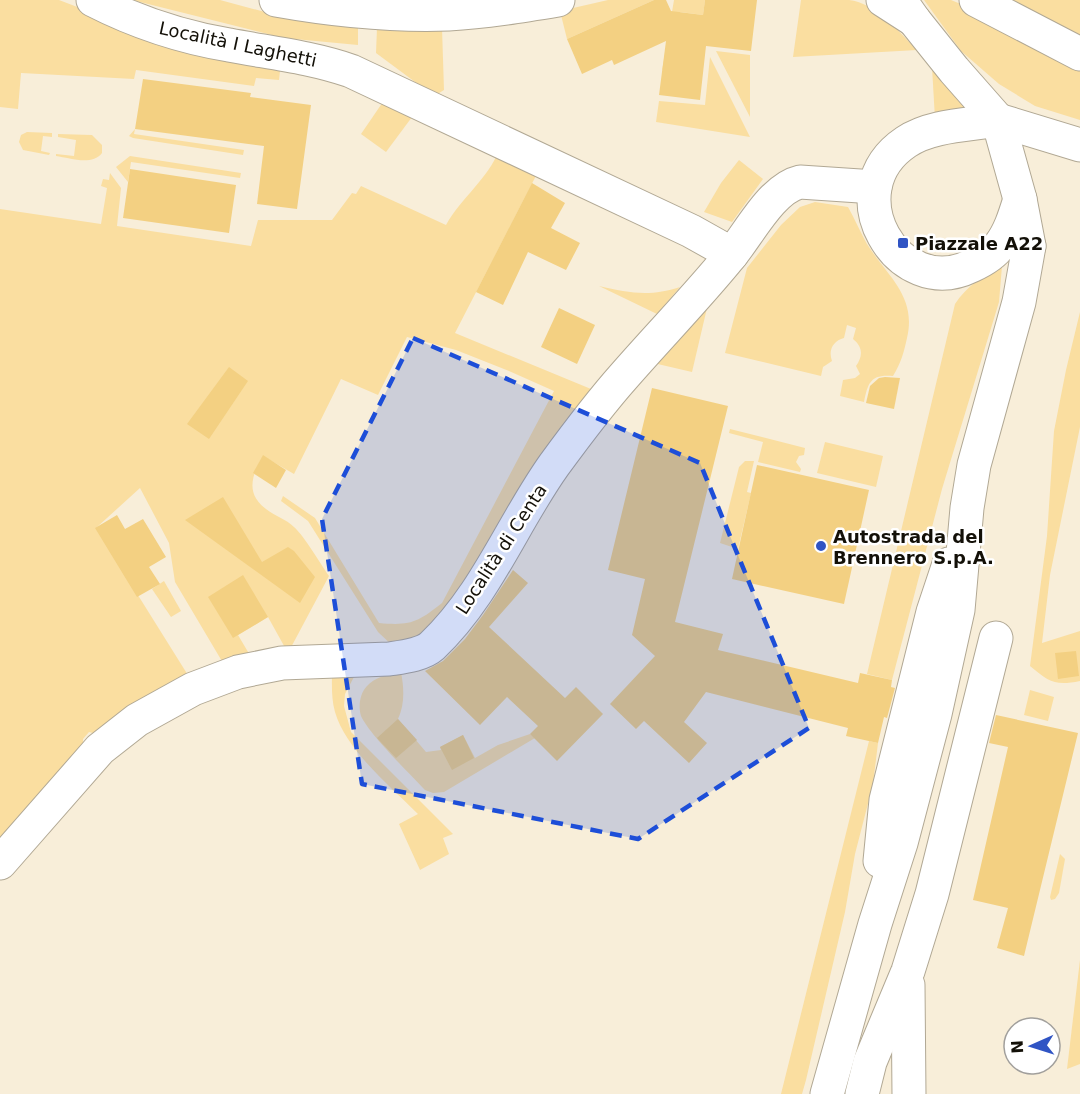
<svg xmlns="http://www.w3.org/2000/svg" width="1080" height="1094" viewBox="0 0 1080 1094" font-family="'DejaVu Sans',sans-serif">
	<style>
		.green { fill: #fadea0 }
		.building { fill: #f3d082 }
		.lines { fill: none; stroke-linecap: round; stroke-linejoin: round }
		.minor-casing { stroke: #b1a894; stroke-width: 35 }
		.major-casing { stroke: #b1a894; stroke-width: 35 }
		.highway-casing { stroke: #b1a894; stroke-width: 35 }
		.minor { stroke: #fff; stroke-width: 33 }
		.major { stroke: #fff; stroke-width: 33 }
		.highway { stroke: #fff; stroke-width: 33 }
		.marked { fill: #1d4ed8; fill-opacity: 0.2; stroke: #1d4ed8; stroke-width: 4.5; stroke-dasharray: 12 8; stroke-linejoin: round }
		.poi-dot { fill: #3054c4; stroke: #fff; stroke-width: 2 }
		.labels { text-anchor: middle; dominant-baseline: central; stroke-width: 5; stroke-linejoin: round; paint-order: stroke }
		.street-label { font-size: 18px; fill: #131008; stroke: #fff }
		.poi-label { font-size: 18px; font-weight: bold; fill: #131008; stroke: #fff; text-anchor: start }
	</style>
	<rect width="100%" height="100%" fill="#f8eed9"/>
	<g class="green">
		<polygon points="0,0 59,0 153,36 276,62 280,71 279,80 256,78 254,86 136,70 134,79 21,73 18,109 0,107"/>
		<polygon points="132,0 220,0 276,15 358,27 358,45 284,38"/>
		<polygon points="608,0 654,0 567,39 560,11"/>
		<polygon points="674,0 705,0 703,15 680,12 677,40 662,71"/>
		<path d="M801,0C816,0 833,0 849,0C876,3 899,32 917,50L793,57Z"/>
		<polygon points="924,0 951,0 980,12 1080,64 1080,120 1035,106 999,84 961,51"/>
		<polygon points="1008,0 1080,0 1080,37"/>
		<polygon points="377,28 442,28 444,90 434,96 376,53"/>
		<polygon points="716,51 750,55 750,117"/>
		<polygon points="710,57 750,137 656,122 659,101 705,105"/>
		<polygon points="932,67 971,113 935,119"/>
		<polygon points="385,99 415,113 386,152 361,134"/>
		<polygon points="135,129 134,134 244,150 243,155 133,138 129,136"/>
		<polygon points="27,132 52,133 52,137 43,136 41,151 50,153 49,155 23,150 19,142 21,135"/>
		<path d="M58,134L92,135L102,145V153C92,166 70,158 56,156V154L74,156L76,140L58,137Z"/>
		<path d="M499,150L540,168L455,333L591,389L439,630L395,648L378,632L308,521L281,501L283,496L315,518L379,623C411,626 418,622 442,603L554,391L509,371L456,350L407,337L378,395L341,379L294,474L263,456C252,474 245,494 266,509C275,516 286,519 294,527C305,537 320,563 329,576L288,653L268,617L238,635L254,662L226,668L175,582L169,543L140,488L96,528L191,680L97,734L89,732L83,739V750L0,843V209L101,224L107,188L101,186L103,179L109,180L110,173L121,188L117,226L251,246L258,220H332L352,193L356,194L361,186L446,225C461,198 488,179 499,150Z"/>
		<polygon points="130,156 241,173 240,178 131,162 128,182 116,167"/>
		<polygon points="739,160 763,179 732,222 704,212 721,183"/>
		<path d="M815,202L848,207C855,219 860,232 867,244C887,276 917,296 907,338C904,352 901,363 893,376C871,374 868,382 864,402L840,396L843,380L855,378L860,374L856,366C863,356 863,347 853,339L856,328L847,325L844,338C833,341 828,350 832,361L823,367L821,376L725,353L747,268L781,225L800,207Z"/>
		<path d="M1002,266L999,302L942,489L892,680L867,674L955,304C967,286 982,276 1002,266Z"/>
		<path d="M599,286C629,293 650,297 680,287L657,314Z"/>
		<polygon points="707,308 692,372 649,362"/>
		<path d="M1080,312V427L1050,575L1042,643L1080,631V681C1055,686 1049,682 1030,666L1047,536L1054,431L1066,370Z"/>
		<polygon points="730,429 805,448 804,455 799,456 796,462 801,469 800,472 758,462 763,442 729,433"/>
		<polygon points="825,442 883,456 876,487 817,473"/>
		<polygon points="745,461 754,461 747,492 751,493 738,549 720,543 739,467"/>
		<polygon points="164,581 181,611 171,617 152,589"/>
		<path d="M332,669L355,675L345,694L344,706L351,732L453,834L443,838L449,854L420,870L399,824L418,814C390,786 346,750 335,712C331,698 332,683 332,669Z"/>
		<path d="M396,671L401,672C404,688 405,704 398,719L426,752L441,750L440,747L463,735L475,758L498,745L530,734L535,738L444,792L433,793L425,790C410,774 369,734 361,716C358,706 360,693 367,686C374,678 387,675 396,671Z"/>
		<polygon points="1030,690 1054,697 1048,721 1024,715"/>
		<polygon points="869,741 878,743 873,784 855,854 845,912 806,1080 802,1094 781,1094"/>
		<polygon points="1060,854 1065,859 1059,893 1055,899 1051,900 1050,897"/>
		<polygon points="1080,960 1080,1064 1067,1069"/>
	</g>
	<g class="building">
		<polygon points="654,0 666,0 671,11 703,15 705,0 757,0 751,51 706,46 700,100 659,95 666,41 614,65 612,60 582,74 567,39"/>
		<polygon points="143,79 251,93 250,97 311,105 297,209 257,204 264,146 135,129"/>
		<polygon points="130,169 236,185 229,233 123,218"/>
		<polygon points="532,183 565,203 551,228 580,243 566,270 528,252 503,305 476,292"/>
		<polygon points="559,308 595,325 577,364 541,347"/>
		<polygon points="229,367 248,381 209,439 187,424"/>
		<polygon points="885,377 900,378 894,409 866,403 870,386 879,378"/>
		<polygon points="652,388 728,406 675,622 723,634 718,650 858,683 860,673 892,680 891,687 895,688 887,718 884,717 878,743 846,736 848,728 706,692 684,722 707,743 689,763 644,721 636,729 610,704 655,656 632,635 645,579 608,570"/>
		<polygon points="263,455 286,470 276,488 253,473"/>
		<polygon points="757,465 869,490 844,604 732,579"/>
		<polygon points="223,497 262,562 288,547 294,551 315,577 300,603 185,520"/>
		<polygon points="117,515 125,529 143,519 166,557 149,567 160,584 137,597 95,528"/>
		<polygon points="513,570 528,583 489,627 565,698 576,687 603,714 557,761 530,734 538,726 507,697 480,725 425,671 443,661 465,639 483,615"/>
		<polygon points="243,575 268,617 233,638 208,597"/>
		<polygon points="1076,651 1079,676 1058,679 1055,653"/>
		<polygon points="996,715 1078,733 1024,956 997,948 1008,908 973,900 1008,747 989,743"/>
		<polygon points="398,719 417,740 396,758 377,738"/>
		<polygon points="463,735 474,758 452,770 440,747"/>
	</g>
	<g class="lines">
		<defs>
			<g id="minor">
				<path d="M93,0C136,22 181,37 229,45C271,53 310,57 351,71L691,231L732,254"/>
				<path d="M998,120C969,125 931,125 906,142C833,191 898,302 971,266C982,261 993,255 1000,245C1010,232 1015,215 1020,199"/>
				<path d="M0,863L100,749L137,720L193,689L238,672L282,663L389,659C402,657 422,655 432,646C486,595 512,524 554,465C576,435 599,404 624,376C658,337 694,300 727,260C747,238 770,189 800,182L875,187"/>
			</g>
			<g id="major">
				<polyline points="900,0 914,20 954,70 998,120 1020,199 1029,246"/>
				<polyline points="998,120 1080,145"/>
			</g>
			<g id="highway">
				<path d="M276,0C332,10 392,16 449,14C486,12 522,6 558,0"/>
				<polyline points="883,0 914,20"/>
				<polyline points="976,0 1080,54"/>
				<polyline points="880,861 886,800 933,612 949,564"/>
				<polyline points="908,985 909,1094"/>
				<polyline points="827,1094 875,924 901,843 935,714 958,610 967,508 974,465 1019,302 1029,246"/>
				<polyline points="862,1094 870,1062 908,971 932,894 996,638"/>
			</g>
		</defs>
		<use href="#minor" class="minor-casing"/>
		<use href="#major" class="major-casing"/>
		<use href="#highway" class="highway-casing"/>
		<use href="#minor" class="minor"/>
		<use href="#major" class="major"/>
		<use href="#highway" class="highway"/>
	</g>
	<path class="marked" d="M413,338L700,463L809,728L638,839L362,784L322,519Z"/>
	<g class="poi-dot">
		<rect x="897" y="237" width="12" height="12" rx="3"/>
		<circle cx="821" cy="546" r="6"/>
	</g>
	<g class="labels">
		<g class="street-label">
			<text transform="translate(238 44) rotate(12)">Località I Laghetti</text>
			<text transform="translate(501 549) rotate(-57)">Località di Centa</text>
		</g>
		<g class="poi-label">
			<text x="915" y="243">Piazzale A22</text>
			<text x="833" y="536">Autostrada del<tspan x="833" dy="21">Brennero S.p.A.</tspan></text>
		</g>
	</g>
	<g transform="translate(1032 1046) rotate(267)"><circle r="28" fill="#ffffff" stroke="#a19f9c" stroke-width="1.5"/>
	<path d="M0-4.5L10 22L0 15L-10 22Z" fill="#3054c4"/>
	<text y="-9" font-size="16" font-weight="bold" text-anchor="middle" fill="#131008">N</text>
	</g>
</svg>
